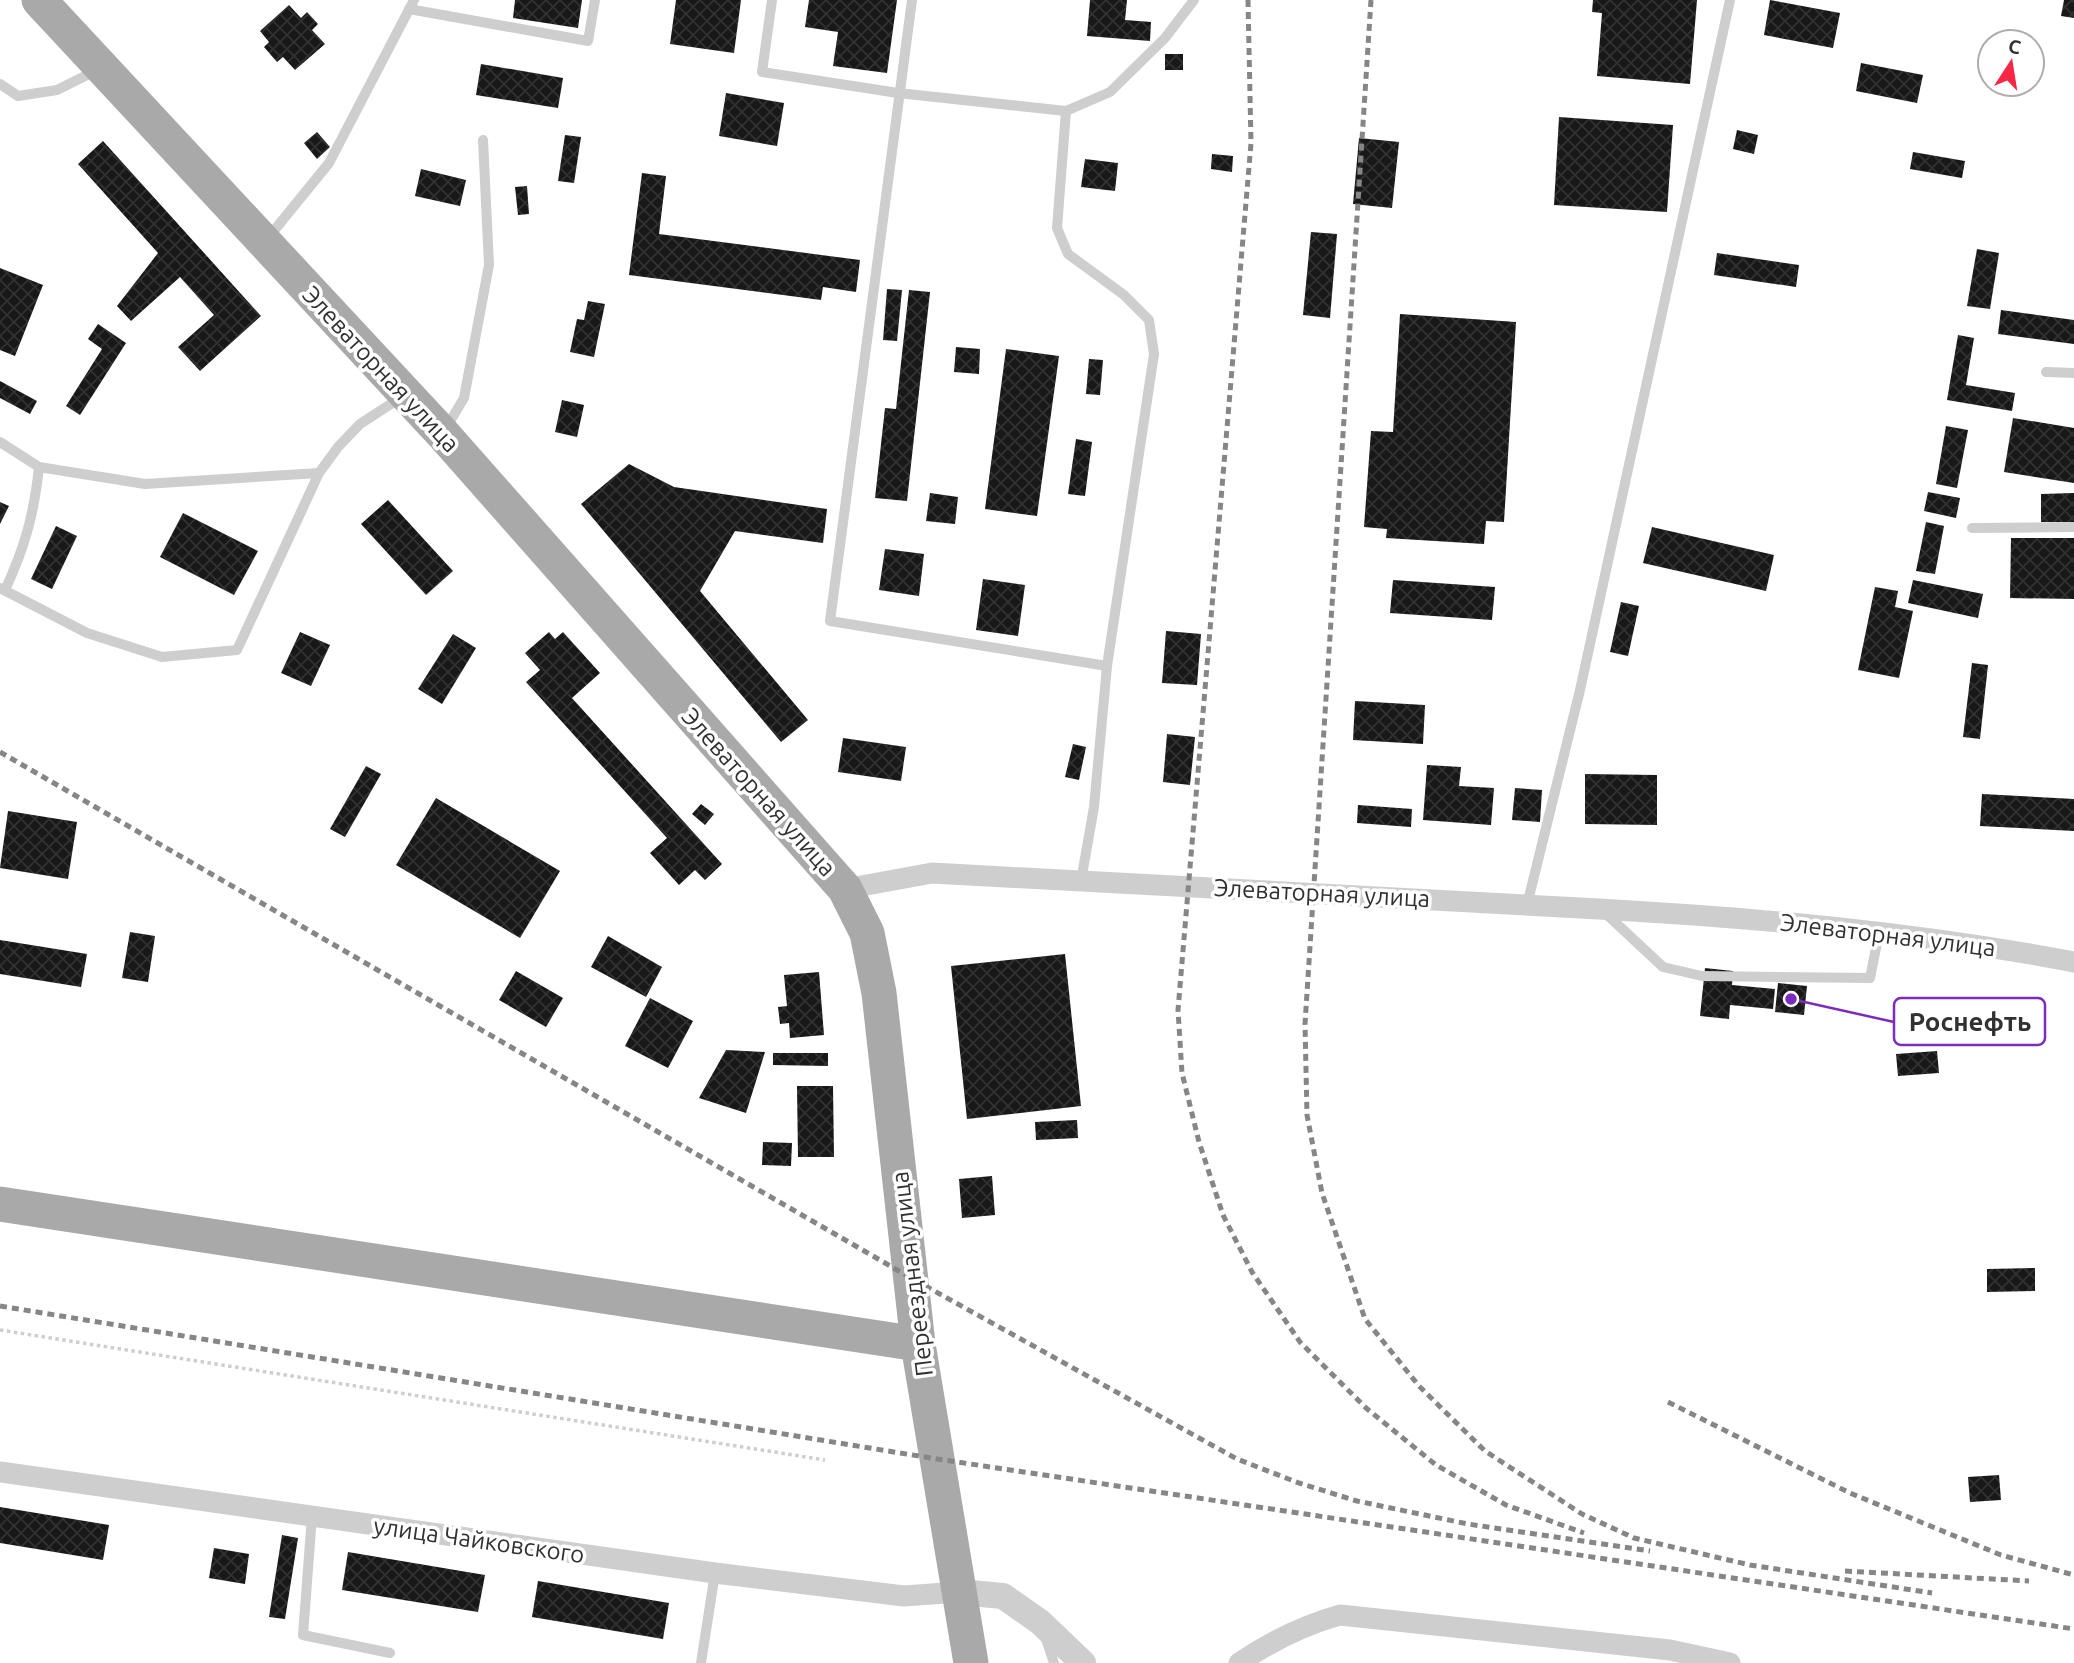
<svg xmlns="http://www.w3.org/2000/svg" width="2074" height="1663" viewBox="0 0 2074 1663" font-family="Ubuntu,sans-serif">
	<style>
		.building { fill: url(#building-cross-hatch) }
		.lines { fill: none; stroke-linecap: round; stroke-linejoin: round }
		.path { stroke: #cecece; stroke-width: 3.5; stroke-dasharray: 3.5 3.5; stroke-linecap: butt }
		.service { stroke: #cecece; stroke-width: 10 }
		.minor { stroke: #cecece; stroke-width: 21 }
		.tertiary { stroke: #cecece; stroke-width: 26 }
		.primary { stroke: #a9a9a9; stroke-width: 35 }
		.rail { stroke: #868686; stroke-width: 5; stroke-dasharray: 7 5; stroke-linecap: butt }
		.labels { text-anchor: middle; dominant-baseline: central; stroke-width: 7; stroke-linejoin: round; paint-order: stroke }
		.street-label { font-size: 24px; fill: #313131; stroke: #fff }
		.leader { fill: none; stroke: #7b2cbf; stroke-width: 2.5 }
		.callout-dot { fill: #7b2cbf; stroke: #fff; stroke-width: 2.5 }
		.callout { fill: #fff; stroke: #7b2cbf; stroke-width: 2.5 }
		.callout-label { font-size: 26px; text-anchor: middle; font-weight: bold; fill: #313131 }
	</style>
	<defs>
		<pattern id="building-cross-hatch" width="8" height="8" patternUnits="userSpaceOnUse" patternTransform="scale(1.75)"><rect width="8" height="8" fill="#181818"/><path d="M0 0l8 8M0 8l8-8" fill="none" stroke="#313131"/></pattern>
	</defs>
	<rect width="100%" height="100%" fill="#fff"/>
	<g class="building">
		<polygon points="515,0 582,0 578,28 513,18"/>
		<polygon points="676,0 741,0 734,53 670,44"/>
		<polygon points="809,0 897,0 887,73 833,66 838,32 805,27"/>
		<polygon points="1090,0 1127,0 1125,20 1151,22 1150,41 1087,36"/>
		<polygon points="1593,0 1697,0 1690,84 1597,76 1602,13 1592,12"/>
		<polygon points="1770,0 1840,13 1833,48 1764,35"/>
		<polygon points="2064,0 2074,0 2074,18 2061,16"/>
		<polygon points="289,5 301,18 307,12 318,24 312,30 325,44 295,70 283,57 277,62 264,47 269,42 260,31"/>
		<rect x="1165" y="54" width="18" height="16"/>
		<polygon points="1861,63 1923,75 1917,103 1856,91"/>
		<polygon points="481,64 563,78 558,108 476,95"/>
		<polygon points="726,93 784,103 777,146 719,136"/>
		<polygon points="1559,117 1673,125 1667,212 1554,205"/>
		<polygon points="1737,130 1758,135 1754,154 1733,149"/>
		<polygon points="317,132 330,147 317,159 304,143"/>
		<polygon points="565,135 581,137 574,183 558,181"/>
		<polygon points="1359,138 1399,142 1392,208 1353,204"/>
		<polygon points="103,141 261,316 200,371 178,347 214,315 180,277 131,321 117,306 158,253 78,164"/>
		<polygon points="1913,152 1965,161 1962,178 1910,169"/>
		<polygon points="1212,154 1233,156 1232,172 1211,169"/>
		<polygon points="1085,159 1118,163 1115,191 1081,187"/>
		<polygon points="421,169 466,180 460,206 415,196"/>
		<polygon points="642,173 666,176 659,234 860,260 856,292 823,287 821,300 629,275"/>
		<polygon points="527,186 529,214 518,215 515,187"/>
		<polygon points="1311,232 1337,234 1330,318 1303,315"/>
		<polygon points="1977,249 1999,253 1990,309 1967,306"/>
		<polygon points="1717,253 1799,265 1796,287 1714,275"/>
		<polygon points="0,268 43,285 15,356 0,350"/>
		<polygon points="887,289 902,290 897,341 883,340"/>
		<polygon points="909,290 930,292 907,501 875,498 885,408 896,409"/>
		<polygon points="588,301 605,304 594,357 570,352 577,319 584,320"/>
		<polygon points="2001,310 2074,320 2074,344 1998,334"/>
		<polygon points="1400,314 1516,322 1504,522 1486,521 1484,544 1386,538 1387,529 1364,527 1371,431 1393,432"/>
		<polygon points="98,324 126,343 80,415 66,406 102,349 88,339"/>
		<polygon points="1958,335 1974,338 1966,385 2015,393 2012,411 1947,400"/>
		<polygon points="956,347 980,349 979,374 954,372"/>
		<polygon points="1006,349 1059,356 1037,516 985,509"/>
		<polygon points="1089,359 1103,360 1100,395 1086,394"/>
		<polygon points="0,381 37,401 30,414 0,398"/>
		<polygon points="562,400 584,405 577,437 555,432"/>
		<polygon points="2013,418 2074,428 2074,483 2004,472"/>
		<polygon points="1946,426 1968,430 1957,488 1936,484"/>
		<polygon points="1076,439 1092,442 1085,496 1068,494"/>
		<polygon points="629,464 674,487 827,509 823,543 735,531 700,591 808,720 781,742 581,504"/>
		<polygon points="1928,492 1960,498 1956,518 1924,511"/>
		<polygon points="930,493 958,497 955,524 926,521"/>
		<polygon points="2074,493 2074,522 2041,522 2041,494"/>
		<polygon points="388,500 453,571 426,595 361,524"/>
		<polygon points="0,502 9,506 0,524"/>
		<polygon points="183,513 258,551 234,595 160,557"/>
		<polygon points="1926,522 1944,526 1935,574 1916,571"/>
		<polygon points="56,526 77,536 52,589 31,579"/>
		<polygon points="1652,527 1774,555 1766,591 1643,563"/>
		<polygon points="2011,538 2074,538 2074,599 2010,598"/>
		<polygon points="885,549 924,554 919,596 879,590"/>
		<polygon points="983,579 1025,585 1018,636 976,630"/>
		<polygon points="1393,580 1495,587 1492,620 1390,613"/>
		<polygon points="1913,580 1983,594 1978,618 1908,603"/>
		<polygon points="1875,587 1898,591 1895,607 1913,611 1899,678 1858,670"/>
		<polygon points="1621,602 1639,606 1628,656 1610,652"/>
		<polygon points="1166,631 1201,634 1197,685 1162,683"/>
		<polygon points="300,632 330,645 311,686 281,673"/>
		<polygon points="549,632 555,639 563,632 600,673 572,698 722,864 705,880 695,870 679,885 650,853 667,838 526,682 540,670 525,653"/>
		<polygon points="453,634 476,648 442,704 418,689"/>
		<polygon points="1972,663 1988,665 1980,739 1963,737"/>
		<polygon points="1355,701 1425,705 1423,744 1353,740"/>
		<polygon points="1167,734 1195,737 1190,785 1163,782"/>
		<polygon points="843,738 906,747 901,781 838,772"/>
		<polygon points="1073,744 1086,747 1079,780 1065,777"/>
		<polygon points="1427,765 1461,767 1459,786 1494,788 1491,825 1423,820"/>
		<polygon points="366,766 381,774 345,837 330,829"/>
		<polygon points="1585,774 1657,775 1657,825 1585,824"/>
		<polygon points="1515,788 1542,790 1540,822 1512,820"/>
		<polygon points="1982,794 2074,799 2074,831 1980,826"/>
		<polygon points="436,798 560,871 520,938 396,865"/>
		<polygon points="701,804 714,814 705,825 692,814"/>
		<polygon points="1358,805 1412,809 1411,827 1357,823"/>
		<polygon points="8,811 77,822 68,879 0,868"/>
		<polygon points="130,932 155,936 148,982 122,978"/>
		<polygon points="608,936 662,967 646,997 591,967"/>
		<polygon points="0,940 87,954 81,987 0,974"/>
		<polygon points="1065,954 1081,1106 967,1119 951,966"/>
		<polygon points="1705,968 1733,971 1732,985 1775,989 1773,1009 1730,1005 1729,1019 1700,1016"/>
		<polygon points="516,971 563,998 546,1027 499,1000"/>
		<polygon points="819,972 824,1035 790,1038 789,1023 780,1024 778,1007 787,1006 784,975"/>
		<polygon points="1778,983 1807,986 1804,1015 1775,1012"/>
		<polygon points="650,998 693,1021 668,1068 625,1046"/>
		<polygon points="726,1050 765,1052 746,1113 699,1098"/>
		<polygon points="1937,1051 1939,1073 1898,1076 1896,1054"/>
		<polygon points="773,1053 828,1053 828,1066 773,1065"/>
		<polygon points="797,1086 833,1086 834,1157 798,1157"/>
		<polygon points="1077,1120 1078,1138 1036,1140 1035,1122"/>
		<polygon points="763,1142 792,1143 791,1166 762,1165"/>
		<polygon points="992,1176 995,1215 962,1218 959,1179"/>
		<polygon points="2035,1268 2035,1291 1987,1292 1987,1269"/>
		<polygon points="1999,1475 2001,1500 1970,1502 1968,1477"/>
		<polygon points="0,1507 109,1525 103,1560 0,1543"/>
		<polygon points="282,1535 298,1538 285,1619 269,1617"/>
		<polygon points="214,1548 249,1554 245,1584 209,1578"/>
		<polygon points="348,1552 485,1575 478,1612 342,1590"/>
		<polygon points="538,1581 669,1603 663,1639 532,1617"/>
	</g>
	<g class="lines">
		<polyline class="path" points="0,1330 825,1460"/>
		<g class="service">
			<polyline points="772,0 762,72 898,93 1066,111 1110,92 1165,38 1194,0"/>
			<polyline points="912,0 830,621 1107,666"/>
			<polyline points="409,9 588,41 595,0"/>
			<polyline points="0,84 18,96 57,90 97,70"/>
			<polyline points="1066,111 1057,228 1068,254 1124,295 1149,320 1154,354 1107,666 1094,807 1081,881"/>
			<polyline points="268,238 329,163 414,0"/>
			<polyline points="2046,372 2074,373"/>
			<polyline points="446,428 464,398 489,265 483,140"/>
			<path d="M0,442L39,467C34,514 25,547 5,590"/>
			<polyline points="39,467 145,484 319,473"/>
			<polyline points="1972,528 2074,527"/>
			<polyline points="0,588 87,633 162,657 237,650 319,473 338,447 360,424 400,398"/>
			<polyline points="1527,905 1580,690 1730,0"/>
			<polyline points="1602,910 1663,967 1702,976 1870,978 1879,933"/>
			<polyline points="312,1516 303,1635 390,1653"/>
			<polyline points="1045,1636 1054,1663"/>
			<polyline points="701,1663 715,1573"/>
		</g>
		<g class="minor">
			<path d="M845,889L932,873L1599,909C1758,918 1918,932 2074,962"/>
			<polyline points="0,1472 715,1573 904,1596 959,1592"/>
			<path d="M1239,1663C1270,1642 1304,1625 1340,1615L1670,1650L1730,1663"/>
		</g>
		<polyline class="tertiary" points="959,1592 1003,1596 1040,1622 1083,1663"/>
		<g class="primary">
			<polyline points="39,0 443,434 845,889 867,933 879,993 918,1344 971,1663"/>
			<polyline points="0,1204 918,1344"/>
		</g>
		<g class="rail">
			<polyline points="1248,0 1251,143 1178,1010 1182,1073 1199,1142 1223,1215 1252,1272 1300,1342 1366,1408 1436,1465 1506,1505 1584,1533"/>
			<polyline points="1371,0 1305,1024 1307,1115 1322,1193 1365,1319 1419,1386 1485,1451 1582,1514 1634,1538 1750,1565 1932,1593"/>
			<polyline points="0,752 911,1278 1237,1459 1299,1483 1357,1501 1468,1524 1650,1551"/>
			<polyline points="0,1306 937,1459 2074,1629"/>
			<polyline points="1668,1402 1850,1493 2001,1555 2074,1575"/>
			<polyline points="1845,1571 2029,1581"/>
		</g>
	</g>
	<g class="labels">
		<g class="street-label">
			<text transform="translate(381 369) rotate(47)">Элеваторная улица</text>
			<text transform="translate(759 792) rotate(48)">Элеваторная улица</text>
			<text transform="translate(1322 893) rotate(3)">Элеваторная улица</text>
			<text transform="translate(1888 935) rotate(7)">Элеваторная улица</text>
			<text transform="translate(912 1274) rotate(-97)">Переездная улица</text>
			<text transform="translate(479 1540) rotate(8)">улица Чайковского</text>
		</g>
	</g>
	<path class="leader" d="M1791 999L1894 1022"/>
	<circle class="callout-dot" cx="1791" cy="999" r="7"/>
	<rect class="callout" x="1894" y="998" width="151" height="47" rx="7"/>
	<g class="callout-label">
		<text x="1970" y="1031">Роснефть</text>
	</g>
	<g transform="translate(2011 63) rotate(12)"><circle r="33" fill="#ffffff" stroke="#adadad" stroke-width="2"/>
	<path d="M0-5L12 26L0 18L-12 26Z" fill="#f62645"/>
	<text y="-10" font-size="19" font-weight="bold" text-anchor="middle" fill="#313131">С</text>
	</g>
</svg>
